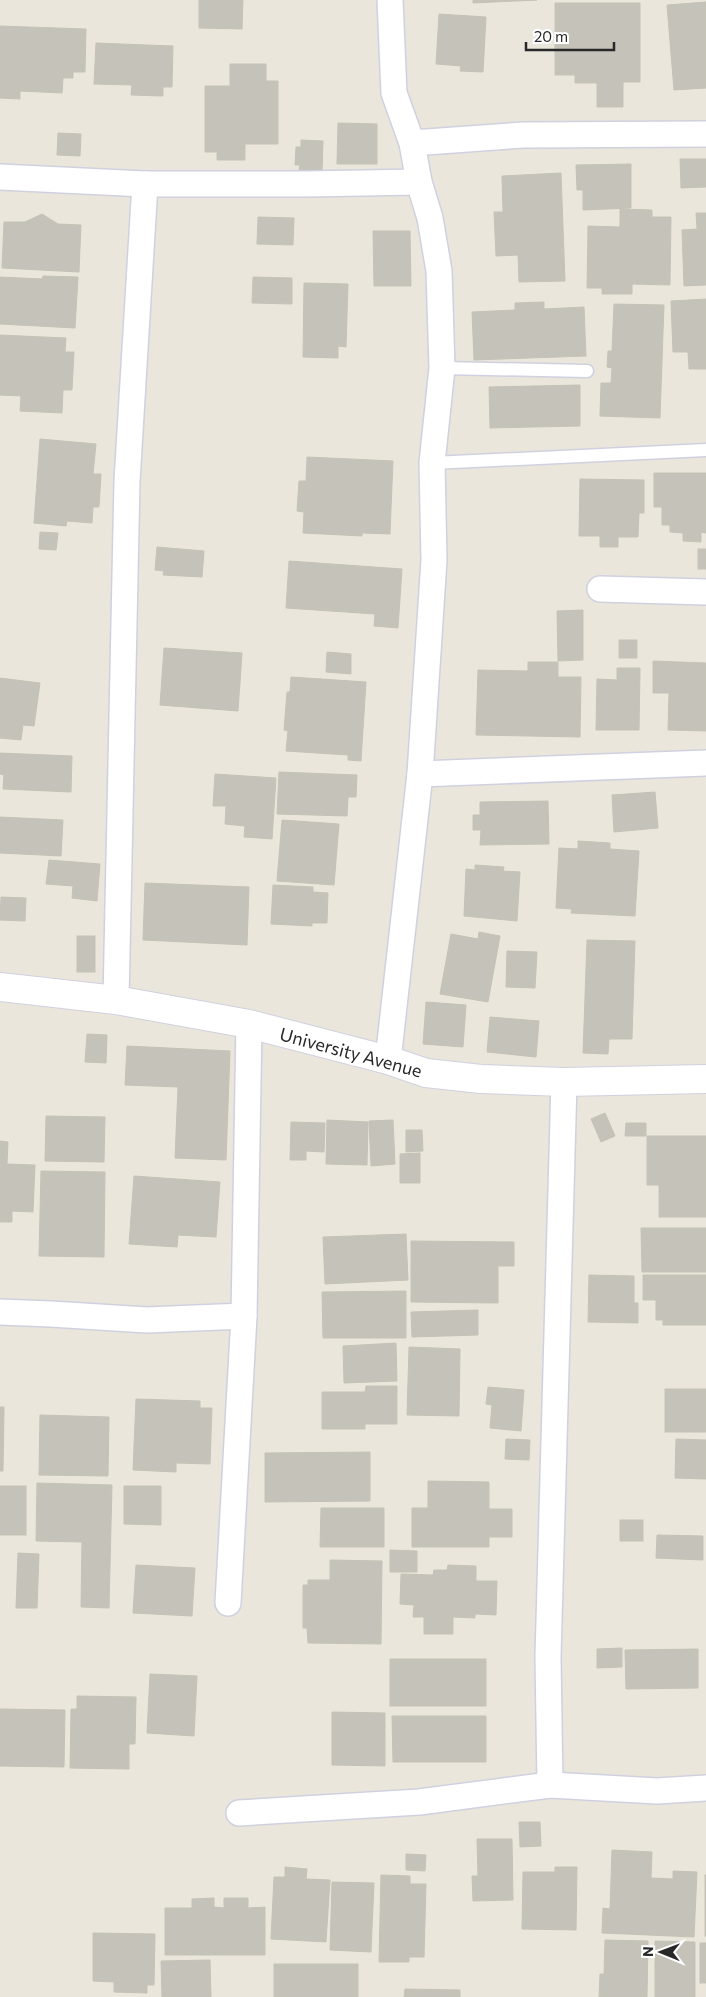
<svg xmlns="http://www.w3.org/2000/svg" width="706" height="1997" viewBox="0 0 706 1997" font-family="Commissioner,sans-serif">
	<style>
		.building { fill: #c5c2ba; stroke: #c5c2b5 }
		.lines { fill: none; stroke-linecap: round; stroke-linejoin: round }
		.service-casing { stroke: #d0d1e0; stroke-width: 15 }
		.minor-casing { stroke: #d0d1e0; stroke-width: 28 }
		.tertiary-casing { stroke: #d0d1e0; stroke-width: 30 }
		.service { stroke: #fff; stroke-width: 12 }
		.minor { stroke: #fff; stroke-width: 25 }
		.tertiary { stroke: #fff; stroke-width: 28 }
		.labels { text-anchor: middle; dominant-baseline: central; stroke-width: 4.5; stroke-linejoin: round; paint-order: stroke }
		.street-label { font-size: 18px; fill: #282828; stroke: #fff }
	</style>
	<rect width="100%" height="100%" fill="#eae6db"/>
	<g class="building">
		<polygon points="199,0 243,0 242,29 199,28"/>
		<polygon points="473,0 537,0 473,3"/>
		<polygon points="706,2 706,88 674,90 667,5"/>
		<polygon points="555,3 640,3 640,82 623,82 623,107 597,107 597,83 575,83 575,75 555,75"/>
		<polygon points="439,14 486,17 483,72 460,71 461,66 436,64"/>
		<polygon points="0,26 86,29 85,72 73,72 73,78 63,78 62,93 20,91 20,99 0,98"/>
		<polygon points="96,43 173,46 172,87 163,87 163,96 131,95 132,85 94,84"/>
		<polygon points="230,64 266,64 266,81 278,81 278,144 245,144 245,160 217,160 217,152 205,152 205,86 230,86"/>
		<polygon points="338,123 377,124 377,164 337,164"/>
		<polygon points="58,133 81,134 80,156 57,155"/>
		<polygon points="301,140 323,141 322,173 299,171 300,165 295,165 296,147 301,147"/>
		<polygon points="680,159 706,159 706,187 681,188"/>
		<polygon points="631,164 631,208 583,210 583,190 577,190 576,165"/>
		<polygon points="561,173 565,281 519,282 518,255 496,256 494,212 503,212 502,176"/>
		<polygon points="620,209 652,210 652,217 671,217 670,285 632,284 632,294 602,294 602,288 587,288 588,226 620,227"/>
		<polygon points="696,213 706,213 706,285 684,286 682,230 697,229"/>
		<polygon points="42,214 58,224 81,225 79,272 2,268 4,222 25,222"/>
		<polygon points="258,217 294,218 293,245 257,244"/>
		<polygon points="373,231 410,231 411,286 374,286"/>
		<polygon points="43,276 78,277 75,328 0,324 0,277 42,279"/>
		<polygon points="253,277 292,278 292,304 252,303"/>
		<polygon points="304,283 348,284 346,347 338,346 338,358 303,357"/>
		<polygon points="706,299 706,369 689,369 688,352 673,352 671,301"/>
		<polygon points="544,302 544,309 584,307 586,356 474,360 472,312 515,310 515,303"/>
		<polygon points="614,304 664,305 660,418 600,416 601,383 611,383 612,368 607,367 608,351 612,351"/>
		<polygon points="0,335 66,338 65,352 74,352 72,390 63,390 62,413 20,411 21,396 0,395"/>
		<polygon points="580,385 580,426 490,428 489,387"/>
		<polygon points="40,439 96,444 93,474 101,474 99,507 93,507 92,523 67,521 66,526 34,523"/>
		<polygon points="307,457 393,461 390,534 362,533 362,536 303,533 304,512 297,511 299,481 306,481"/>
		<polygon points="654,473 706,473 706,533 701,532 701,542 683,541 683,533 670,532 670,525 662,525 662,507 654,507"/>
		<polygon points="580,479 644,480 644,513 639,513 638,537 618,537 618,547 600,547 600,536 579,536"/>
		<polygon points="40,532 58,533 56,550 39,549"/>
		<polygon points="157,547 204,551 202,577 163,575 164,571 155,570"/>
		<rect x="698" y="549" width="8" height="20"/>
		<polygon points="289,561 402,569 398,628 374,626 375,614 286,608"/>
		<polygon points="583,610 583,660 558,661 557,611"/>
		<rect x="619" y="640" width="18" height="18"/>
		<polygon points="164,648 242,653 238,711 160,705"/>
		<polygon points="327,652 351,654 351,674 326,672"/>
		<polygon points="653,661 706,663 706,731 668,730 669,693 653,693"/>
		<polygon points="528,662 558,662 558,677 581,677 580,737 476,735 478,670 528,671"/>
		<polygon points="617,668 640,668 639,730 596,730 597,679 617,680"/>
		<polygon points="291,677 366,682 361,761 348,760 348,755 286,751 288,731 284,730 287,692 290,692"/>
		<polygon points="0,678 40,683 34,726 23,725 21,740 0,738"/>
		<polygon points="0,753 72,756 71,792 3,789 4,775 0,774"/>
		<polygon points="279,772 357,775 356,797 348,797 347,816 277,814"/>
		<polygon points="215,774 276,778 272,839 244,837 245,826 225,824 226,806 213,806"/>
		<polygon points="655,792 658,828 614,832 612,795"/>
		<polygon points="548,801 549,844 480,845 481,830 473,830 473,815 480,815 480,802"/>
		<polygon points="0,817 63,820 61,856 0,853"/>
		<polygon points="282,820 339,824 334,885 277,881"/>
		<polygon points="578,841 610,843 610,849 639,851 635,916 571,913 572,909 556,908 559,848 578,849"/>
		<polygon points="49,860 100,864 97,901 72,898 73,886 46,884"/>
		<polygon points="475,865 504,867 503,871 520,872 517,921 464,916 466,869 475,870"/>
		<polygon points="145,883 249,887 247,945 143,940"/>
		<polygon points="273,885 313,887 313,892 328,893 327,923 312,923 312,926 271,924"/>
		<polygon points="1,897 26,898 25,921 0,920"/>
		<polygon points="479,932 500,936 488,1002 440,994 451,934 478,939"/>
		<rect x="77" y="936" width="18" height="36"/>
		<polygon points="587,940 635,941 632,1039 609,1039 608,1054 583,1053"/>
		<polygon points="507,951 537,952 535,988 506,987"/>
		<polygon points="426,1002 466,1005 463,1047 423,1044"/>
		<polygon points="490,1017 539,1021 536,1057 487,1052"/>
		<polygon points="87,1034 107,1035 106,1063 85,1062"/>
		<polygon points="127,1046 230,1051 226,1160 175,1158 178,1087 125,1085"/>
		<polygon points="605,1113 615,1136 601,1142 591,1119"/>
		<polygon points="46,1116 105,1117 104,1162 45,1161"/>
		<polygon points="327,1120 368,1122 367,1165 326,1164"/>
		<polygon points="393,1120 395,1164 371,1166 369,1121"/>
		<polygon points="291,1122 325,1123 324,1152 306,1151 306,1160 290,1160"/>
		<polygon points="626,1123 646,1123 646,1136 625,1136"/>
		<polygon points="406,1130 422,1130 423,1151 406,1152"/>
		<polygon points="647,1136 706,1136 706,1217 659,1217 659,1185 647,1185"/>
		<polygon points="0,1141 8,1142 7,1164 35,1165 33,1212 12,1211 12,1222 0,1222"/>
		<polygon points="420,1153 420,1183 400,1183 400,1154"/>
		<polygon points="41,1171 105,1172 104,1257 39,1256"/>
		<polygon points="134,1176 220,1182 216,1237 178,1235 177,1247 129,1244"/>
		<polygon points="641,1228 706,1228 706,1272 642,1272"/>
		<polygon points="406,1234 408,1280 325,1284 323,1237"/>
		<polygon points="411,1241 514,1242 514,1266 498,1266 498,1303 411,1302"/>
		<polygon points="589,1275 634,1276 634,1303 638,1303 638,1323 588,1322"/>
		<polygon points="643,1275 706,1275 706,1325 663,1325 663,1320 656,1320 656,1300 643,1300"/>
		<polygon points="406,1291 406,1338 323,1338 322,1292"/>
		<polygon points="478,1310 478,1335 412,1337 411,1312"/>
		<polygon points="396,1343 397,1381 344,1383 343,1346"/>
		<polygon points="409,1347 460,1349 459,1416 407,1415"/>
		<polygon points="366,1386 397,1386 397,1424 365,1424 365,1429 322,1429 322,1392 365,1392"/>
		<polygon points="488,1387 524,1390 521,1431 490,1428 492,1405 486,1404"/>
		<rect x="665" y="1389" width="41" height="43"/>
		<polygon points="136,1399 200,1401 200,1408 212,1408 210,1464 176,1463 176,1472 133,1470"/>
		<polygon points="0,1407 4,1407 3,1471 0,1471"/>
		<polygon points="40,1415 109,1417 108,1476 39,1475"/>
		<polygon points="506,1439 530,1440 529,1460 505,1459"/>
		<polygon points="676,1439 706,1440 706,1479 675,1478"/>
		<polygon points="370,1452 370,1501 265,1502 265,1453"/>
		<polygon points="428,1481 489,1482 489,1509 512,1509 512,1537 489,1537 489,1547 412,1547 412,1508 428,1508"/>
		<polygon points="37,1483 112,1485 109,1608 81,1607 82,1542 36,1541"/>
		<rect x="0" y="1486" width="26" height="49"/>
		<polygon points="124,1486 161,1486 161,1525 124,1524"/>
		<polygon points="321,1508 384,1508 384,1547 320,1547"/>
		<rect x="620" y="1520" width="23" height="21"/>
		<polygon points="657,1535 703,1536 703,1560 656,1558"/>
		<polygon points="390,1550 417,1551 417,1572 390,1572"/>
		<polygon points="18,1553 39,1554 37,1608 16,1608"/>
		<polygon points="330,1560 382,1561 381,1644 308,1643 307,1628 303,1628 303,1585 308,1585 308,1580 330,1580"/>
		<polygon points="136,1565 195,1568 192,1616 133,1613"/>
		<polygon points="448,1565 476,1566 476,1581 497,1581 496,1615 475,1614 475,1618 453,1617 453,1634 424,1634 424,1617 413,1617 414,1605 400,1604 401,1574 433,1575 434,1570 447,1570"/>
		<polygon points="622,1648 622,1667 597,1668 597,1649"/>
		<polygon points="698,1649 698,1688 626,1689 625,1650"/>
		<rect x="390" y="1659" width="96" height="47"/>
		<polygon points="150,1674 197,1676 194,1736 147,1733"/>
		<polygon points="77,1696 136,1697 135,1744 129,1744 129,1769 70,1768 71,1709 77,1709"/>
		<polygon points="0,1709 65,1710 64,1767 0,1766"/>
		<polygon points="332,1712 385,1713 385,1766 332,1765"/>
		<polygon points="392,1716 486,1716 486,1762 393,1762"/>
		<polygon points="519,1822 540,1822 541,1846 520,1847"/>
		<polygon points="477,1839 512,1839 513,1900 473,1901 472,1876 478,1876"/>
		<polygon points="612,1850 652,1852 651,1878 673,1879 673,1871 697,1872 694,1937 602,1933 603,1908 610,1909"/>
		<polygon points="406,1854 426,1855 425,1871 406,1870"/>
		<polygon points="285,1867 307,1869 306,1879 330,1880 326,1942 271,1939 274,1877 285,1877"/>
		<polygon points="555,1867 577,1867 576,1930 522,1929 523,1872 555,1872"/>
		<polygon points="381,1875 410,1876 410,1884 426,1884 424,1957 409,1957 409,1962 379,1962"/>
		<rect x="705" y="1875" width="1" height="61"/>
		<polygon points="332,1882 374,1883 371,1952 330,1950"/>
		<polygon points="214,1898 214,1907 224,1908 224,1898 248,1898 248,1908 265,1907 265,1955 165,1955 165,1908 192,1908 192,1899"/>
		<polygon points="93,1933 155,1934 154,1985 147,1985 147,1993 114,1992 114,1982 93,1981"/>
		<polygon points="605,1940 648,1941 647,1997 599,1997 600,1974 604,1974"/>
		<polygon points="655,1941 695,1942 695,1997 655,1997"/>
		<rect x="700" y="1943" width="6" height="40"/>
		<polygon points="210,1960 211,1997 162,1997 161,1961"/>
		<rect x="274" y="1964" width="84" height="33"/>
		<polygon points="405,1989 460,1990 460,1997 404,1997"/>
	</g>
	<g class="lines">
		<defs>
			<g id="service">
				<polyline points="442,368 587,371"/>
				<polyline points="432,463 706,450"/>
			</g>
			<g id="minor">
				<polyline points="412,143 523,135 706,134"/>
				<polyline points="0,177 145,184 305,184 419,182"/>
				<polyline points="600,589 706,592"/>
				<polyline points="420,774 706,763"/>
				<polyline points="116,1000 127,481 145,184"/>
				<polyline points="388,1060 420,774 434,560 432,463 442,368 439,271 430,218 419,182 412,143 394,93 390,0"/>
				<polyline points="0,1312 51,1314 147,1320 244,1316"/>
				<polyline points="228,1603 244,1316 249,1024"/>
				<polyline points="550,1785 548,1657 564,1082"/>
				<polyline points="239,1813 419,1802 550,1785 657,1791 706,1788"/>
			</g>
			<polyline id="tertiary" points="0,987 116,1000 249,1024 388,1060 426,1073 481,1079 564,1082 706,1079"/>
		</defs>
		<use href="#service" class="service-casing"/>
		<use href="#minor" class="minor-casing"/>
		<use href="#tertiary" class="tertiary-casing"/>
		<use href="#service" class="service"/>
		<use href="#minor" class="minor"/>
		<use href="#tertiary" class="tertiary"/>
	</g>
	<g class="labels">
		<g class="street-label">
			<text transform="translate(351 1052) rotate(15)">University Avenue</text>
		</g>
	</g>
	<g transform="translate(661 1952) rotate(271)" stroke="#ffffff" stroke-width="4" paint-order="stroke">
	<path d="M0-4L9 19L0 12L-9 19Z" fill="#282828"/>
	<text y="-8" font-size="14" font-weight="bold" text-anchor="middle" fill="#282828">N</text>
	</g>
	<path d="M526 42v8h88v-8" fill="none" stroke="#282828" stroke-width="2.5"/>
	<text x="534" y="42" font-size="15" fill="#282828" stroke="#ffffff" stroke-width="4" paint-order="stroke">20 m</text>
</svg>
